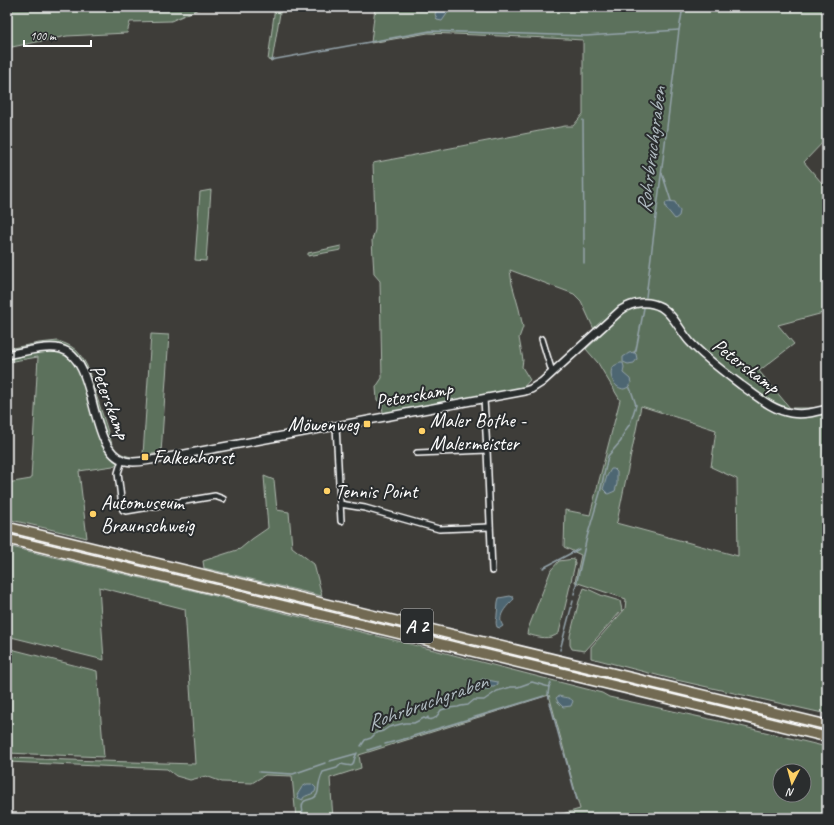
<svg xmlns="http://www.w3.org/2000/svg" width="834" height="825" viewBox="0 0 834 825" font-family="Caveat,sans-serif">
	<style>
		.green { fill: #5c715c; stroke: #aeb8ae; fill-rule: evenodd }
		.water { fill: #4d6672; stroke: #94a3aa }
		.lines { fill: none; stroke-linecap: round; stroke-linejoin: round }
		.stream { stroke: #94a3aa; stroke-width: 1.5 }
		.street-casing { stroke: #fff; stroke-width: 8 }
		.secondary-casing { stroke: #fff; stroke-width: 10 }
		.highway-casing { stroke: #fff; stroke-width: 12 }
		.street { stroke: #2a2d2e; stroke-width: 5 }
		.secondary { stroke: #2a2d2e; stroke-width: 7 }
		.highway { stroke: #726b52; stroke-width: 9 }
		.poi-dot { fill: #ffd166; stroke: #2a2d2e; stroke-width: 1.5 }
		.labels { text-anchor: middle; dominant-baseline: central; stroke-width: 4; stroke-linejoin: round; paint-order: stroke }
		.shield { fill: #2a2d2e; stroke: #bfc0c0; stroke-width: 1 }
		.shield-label { font-size: 19px; font-weight: bold; fill: #fff }
		.street-label { font-size: 20px; fill: #fff; stroke: #2a2d2e }
		.poi-label { font-size: 20px; fill: #fff; stroke: #2a2d2e; text-anchor: start }
		.water-label { font-size: 21px; font-style: italic; fill: #afbac0; stroke: #2a2d2e }
	</style>
	<rect width="100%" height="100%" fill="#3e3d39"/>
	<filter id="ink" filterUnits="userSpaceOnUse"><feTurbulence type="fractalNoise" baseFrequency=".025" numOctaves="2"/><feDisplacementMap in="SourceGraphic" scale="8" xChannelSelector="R" yChannelSelector="G"/><feConvolveMatrix kernelMatrix="1 2 1 2 8 2 1 2 1" color-interpolation-filters="sRGB"/></filter>
	<g filter="url(#ink)">
		<g class="green">
			<polygon points="42,7 133,7 137,8 159,8 163,7 203,7 171,21 130,22 127,33 67,36 7,48 7,8 28,9"/>
			<polygon points="275,7 281,7 272,61 268,60"/>
			<path d="M375,7H827V138L804,162L827,189V312L778,325L794,344L759,371L790,408H827V714L672,679L591,658V647L625,609L626,599L575,582L581,555L564,547L565,510L590,515L620,400L598,363L586,349L598,338L581,301L574,294L510,270L512,284L519,309L523,327L519,338L523,360L522,367L530,380L521,390L383,413L382,404L377,400L376,387L382,378L380,281L374,274L372,240L375,230V218L373,163L565,126H573L583,114V40L549,38L428,33L371,43ZM641,406L716,430L711,467L737,479L738,556L616,523L617,522Z"/>
			<polygon points="211,190 206,261 195,260 200,192"/>
			<polygon points="341,246 341,250 308,256 308,253"/>
			<polygon points="151,334 169,335 161,453 143,455"/>
			<path d="M58,341C74,346 79,351 87,366L112,444C117,452 121,455 132,457L113,466L79,471L87,538L7,519V483L31,479L38,357L7,362V349L39,343Z"/>
			<polygon points="264,476 274,480 277,510 289,512 292,547 314,564 322,596 204,568 203,561 240,549 252,539 268,528"/>
			<path d="M7,546L187,589L434,650L602,693L609,697L732,724L827,747V818H548L580,809L549,695L359,755L361,768L330,778L333,818H296L292,776L265,775L252,783L222,782L206,776L190,780L176,776L167,769L7,762V758L195,764L185,609L99,587L104,660L7,636ZM780,771H804V795H780Z"/>
			<path d="M574,559L575,564L559,633C549,641 538,637 527,634L528,629L551,570L559,561Z"/>
			<polygon points="584,588 590,590 603,596 620,601 622,610 585,651 572,649 570,645 570,636 579,601"/>
			<polygon points="7,648 97,671 104,757 7,753"/>
		</g>
		<g class="water">
			<polygon points="438,7 451,7 451,8 442,21 437,20 435,14"/>
			<polygon points="669,201 675,202 680,211 679,216 675,219 666,208 665,203"/>
			<polygon points="634,352 636,354 637,359 634,363 628,364 623,362 623,357 629,353"/>
			<path d="M620,363H623L624,367L623,373L630,379L631,383L629,387L624,389C622,389 620,388 618,387C612,383 608,372 614,366C615,365 618,364 620,363Z"/>
			<polygon points="611,469 614,469 617,472 617,484 615,491 608,494 603,489 607,476"/>
			<path d="M510,596L513,597L514,599C507,606 496,616 503,626L500,628L497,627C495,622 497,619 497,614C498,609 497,603 499,598Z"/>
			<polygon points="482,679 498,682 498,684 494,687 491,687 489,689 481,689 479,688 478,683"/>
			<path d="M559,696C564,698 570,697 573,701L571,706L563,707L558,702L556,698L557,697Z"/>
			<path d="M307,784H312L316,788L315,792C311,795 306,795 303,798V800L298,798L297,795L302,787Z"/>
		</g>
		<g class="lines">
			<g class="stream">
				<polyline points="271,60 430,31 586,36 679,30"/>
				<polyline points="583,120 584,244"/>
				<polyline points="662,173 671,201"/>
				<polyline points="584,263 584,248"/>
				<polyline points="646,297 679,30 683,7"/>
				<polyline points="634,353 636,350 644,308"/>
				<polyline points="543,568 579,549"/>
				<polyline points="574,594 587,537 600,493 608,456 621,441 623,435 627,428 630,424 636,405 632,393 629,386"/>
				<polyline points="560,650 573,601"/>
				<polyline points="549,698 548,694 549,687"/>
				<polyline points="550,703 563,751"/>
				<polyline points="410,737 544,696"/>
				<polyline points="385,744 408,738"/>
				<path d="M361,746L365,740L371,738L376,733L383,731L389,727L405,723H414L424,718L426,719L428,717V719C435,721 438,715 441,710L448,708L458,707L461,706L468,705L474,700H484L497,691L511,687H518L532,682L549,687L551,683"/>
				<polyline points="368,750 381,746"/>
				<polyline points="564,753 577,800"/>
				<polyline points="330,761 355,754 356,754"/>
				<polyline points="259,772 293,774 325,763"/>
				<path d="M300,818C306,809 300,810 303,803C305,798 312,801 316,796C319,793 318,788 319,784C320,780 321,776 323,772L337,768L341,764C359,768 350,765 357,753"/>
			</g>
			<defs>
				<g id="street">
					<polyline points="542,339 552,372"/>
					<polyline points="484,399 487,450 492,571"/>
					<polyline points="336,426 341,521"/>
					<polyline points="417,453 487,450"/>
					<polyline points="122,460 118,473 122,507 123,510 126,511 215,496 223,499"/>
					<polyline points="340,504 365,508 439,529 490,527"/>
				</g>
				<path id="secondary" d="M7,355C22,352 47,345 61,349C99,359 87,450 125,461C136,464 147,460 158,459L525,391L531,389L542,382L621,310C633,302 648,300 661,307C674,315 680,331 690,342C705,358 724,372 741,385C757,396 772,410 791,413C804,415 815,412 827,409"/>
				<g id="highway">
					<polyline points="7,527 827,725"/>
					<polyline points="7,539 827,737"/>
				</g>
			</defs>
			<use href="#street" class="street-casing"/>
			<use href="#secondary" class="secondary-casing"/>
			<use href="#highway" class="highway-casing"/>
			<use href="#street" class="street"/>
			<use href="#secondary" class="secondary"/>
			<use href="#highway" class="highway"/>
		</g>
	</g>
	<g class="poi-dot">
		<rect x="363" y="420" width="8" height="8" rx="2"/>
		<circle cx="422" cy="431" r="4"/>
		<rect x="141" y="453" width="8" height="8" rx="2"/>
		<circle cx="327" cy="491" r="4"/>
		<circle cx="93" cy="514" r="4"/>
	</g>
	<g class="labels">
		<rect class="shield" x="401" y="609" width="32" height="34" rx="3"/>
		<g class="shield-label">
			<text x="417" y="626">A 2</text>
		</g>
		<g class="street-label">
			<text transform="translate(746 366) rotate(37)">Peterskamp</text>
			<text transform="translate(414 395) rotate(-10)">Peterskamp</text>
			<text transform="translate(110 402) rotate(69)">Peterskamp</text>
		</g>
		<g class="poi-label">
			<text x="430" y="420">Maler Bothe -<tspan x="430" dy="23">Malermeister</tspan></text>
			<text x="359" y="424" text-anchor="end">Möwenweg</text>
			<text x="153" y="457">Falkenhorst</text>
			<text x="335" y="491">Tennis Point</text>
			<text x="101" y="502">Automuseum<tspan x="101" dy="23">Braunschweig</tspan></text>
		</g>
		<g class="water-label">
			<text transform="translate(651 150) rotate(-83)">Rohrbruchgraben</text>
			<text transform="translate(427 702) rotate(-20)">Rohrbruchgraben</text>
		</g>
	</g>
	<rect width="834" height="825" fill="none" stroke="#2a2d2e" stroke-width="24"/>
	<rect x="12" y="12" width="810" height="801" fill="none" stroke="#fff" stroke-width="1.5" filter="url(#ink)"/>
	<g transform="translate(792 783) rotate(186)"><circle r="19" fill="#2a2d2e" stroke="#7f8182"/>
	<path d="M0-3L7 15L0 10L-7 15Z" fill="#ffd166"/>
	<text y="-6" font-size="11" font-weight="bold" text-anchor="middle" fill="#ffffff">N</text>
	</g>
	<path d="M24 40v6h67v-6" fill="none" stroke="#ffffff" stroke-width="2"/>
	<text x="30" y="40" font-size="12" fill="#ffffff" stroke="#2a2d2e" stroke-width="3" paint-order="stroke">100 m</text>
</svg>
